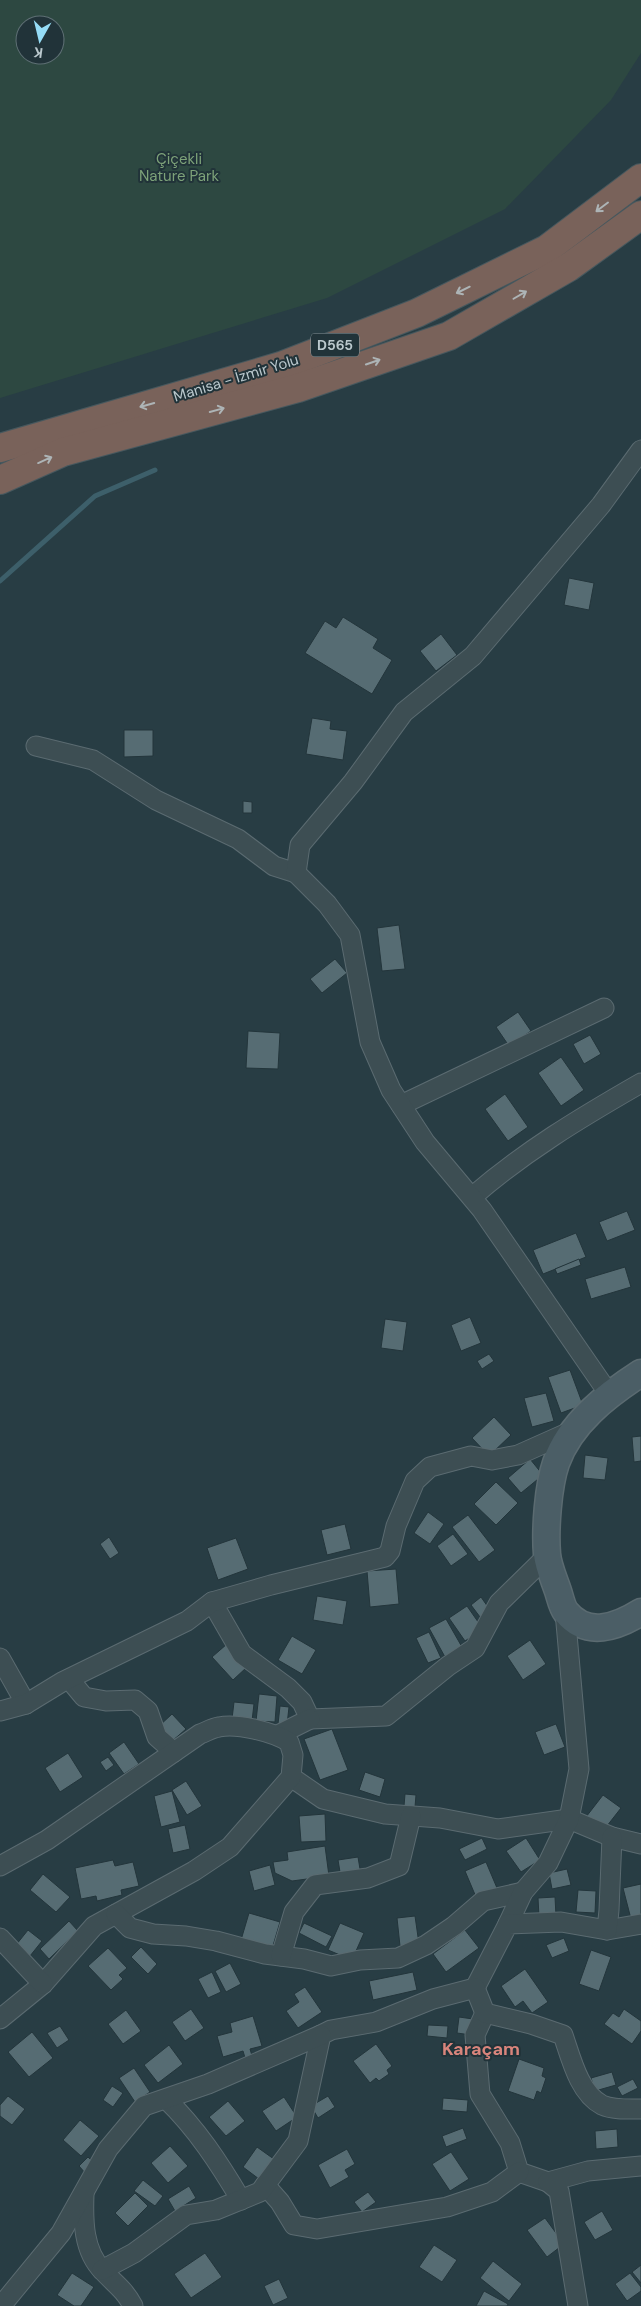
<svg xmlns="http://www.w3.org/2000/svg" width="641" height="2306" viewBox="0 0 641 2306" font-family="'DM Sans',sans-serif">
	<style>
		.green { fill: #2d4841; fill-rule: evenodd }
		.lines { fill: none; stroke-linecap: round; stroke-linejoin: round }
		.stream { stroke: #3d5f6a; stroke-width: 5 }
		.building { fill: #566c73; stroke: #23353b }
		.street-casing { stroke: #5b6b71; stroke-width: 21 }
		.secondary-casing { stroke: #5b6b71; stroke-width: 29 }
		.highway-casing { stroke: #47585e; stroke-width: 30 }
		.street { stroke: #3d4e53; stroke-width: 19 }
		.secondary { stroke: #4b5e66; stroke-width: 26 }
		.highway { stroke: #79625a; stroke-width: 28 }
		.oneway { stroke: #adb4b6 }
		.labels { text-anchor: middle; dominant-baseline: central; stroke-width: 4; stroke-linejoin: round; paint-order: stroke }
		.shield { fill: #213339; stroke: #8c9ba1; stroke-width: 1 }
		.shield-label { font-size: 14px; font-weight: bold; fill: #bac8cd }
		.park-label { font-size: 15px; fill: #7da279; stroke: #213339 }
		.street-label { font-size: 15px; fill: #bac8cd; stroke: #213339 }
		.quarter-label { font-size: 18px; font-weight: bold; fill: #d9857c; stroke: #213339 }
	</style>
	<rect width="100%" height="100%" fill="#283d44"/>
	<path class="green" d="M0,0H641V53L611,100L505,209L327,298L0,398ZM25,25H55V55H25Z"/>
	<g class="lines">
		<polyline class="stream" points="0,581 95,496 155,470"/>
	</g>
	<g class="building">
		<polygon points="569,578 594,583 589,610 564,605"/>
		<polygon points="343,617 378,639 373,648 392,660 372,694 305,653 325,621 336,628"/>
		<polygon points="441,634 457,655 436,671 420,651"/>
		<polygon points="312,718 331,721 330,729 347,731 343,760 306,754"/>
		<polygon points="124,730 153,730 153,756 124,757"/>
		<polygon points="243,801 252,802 252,813 243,813"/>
		<polygon points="399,925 405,969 382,971 377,928"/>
		<polygon points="335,959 347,973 322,993 310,979"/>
		<polygon points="518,1012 531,1031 509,1046 496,1027"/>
		<polygon points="248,1031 280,1033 278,1069 246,1068"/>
		<polygon points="590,1035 601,1054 584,1064 573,1044"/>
		<polygon points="561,1057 584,1090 561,1106 538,1073"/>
		<polygon points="505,1094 528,1127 508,1141 485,1109"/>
		<polygon points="627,1211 635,1230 607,1241 599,1222"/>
		<polygon points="576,1233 586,1257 543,1274 533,1250"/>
		<polygon points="579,1259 581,1265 557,1274 555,1269"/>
		<polygon points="625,1267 631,1287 591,1299 585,1279"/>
		<polygon points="470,1317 481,1343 461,1351 451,1325"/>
		<polygon points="385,1319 407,1322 403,1351 381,1348"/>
		<polygon points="489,1354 494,1361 482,1369 477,1361"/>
		<polygon points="570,1370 583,1405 561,1413 548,1377"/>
		<polygon points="546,1393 554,1421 532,1427 524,1398"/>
		<polygon points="494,1417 511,1435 489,1456 472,1438"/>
		<polygon points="641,1436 641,1461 634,1462 632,1437"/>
		<polygon points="585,1455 608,1458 605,1480 583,1478"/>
		<polygon points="530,1459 543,1475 521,1493 508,1478"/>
		<polygon points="496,1482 518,1503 496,1525 474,1504"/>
		<polygon points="428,1512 444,1524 430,1544 414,1533"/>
		<polygon points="468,1515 495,1550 479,1562 452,1527"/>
		<polygon points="345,1524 351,1549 327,1555 321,1530"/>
		<polygon points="453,1534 468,1554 451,1566 437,1546"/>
		<polygon points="109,1537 119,1553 110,1559 100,1544"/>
		<polygon points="236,1538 248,1569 218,1580 207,1548"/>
		<polygon points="396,1569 399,1604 370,1607 367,1571"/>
		<polygon points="317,1596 347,1601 343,1625 313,1620"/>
		<polygon points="481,1597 490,1610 480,1617 471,1605"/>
		<polygon points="467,1606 483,1629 465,1641 449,1618"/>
		<polygon points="446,1619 462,1647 445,1657 429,1628"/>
		<polygon points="429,1632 441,1658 428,1663 416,1638"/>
		<polygon points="292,1636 316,1650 302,1674 278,1660"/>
		<polygon points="530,1640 546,1664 523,1680 507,1656"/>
		<polygon points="227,1644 247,1667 233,1680 212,1657"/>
		<polygon points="259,1694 277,1696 275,1722 256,1721"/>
		<polygon points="234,1702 254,1704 252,1721 232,1719"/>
		<polygon points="280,1706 289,1707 287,1725 278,1724"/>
		<polygon points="172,1714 186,1729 171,1742 158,1727"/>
		<polygon points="556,1724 565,1747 544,1755 535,1732"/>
		<polygon points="332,1729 348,1770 320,1780 304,1739"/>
		<polygon points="124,1742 139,1764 124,1774 109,1753"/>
		<polygon points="68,1753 83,1777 60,1792 45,1768"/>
		<polygon points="108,1757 114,1765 106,1771 100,1762"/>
		<polygon points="365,1772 385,1779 380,1797 359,1790"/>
		<polygon points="186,1781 202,1806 187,1815 172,1790"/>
		<polygon points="172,1791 180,1822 161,1827 154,1796"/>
		<polygon points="405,1794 416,1795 415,1807 404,1806"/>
		<polygon points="603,1795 621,1808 603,1831 586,1817"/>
		<polygon points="325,1814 326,1841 301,1842 299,1816"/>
		<polygon points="185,1825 190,1849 173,1853 168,1829"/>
		<polygon points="482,1838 487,1849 465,1860 459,1849"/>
		<polygon points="526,1838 540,1860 521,1872 506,1851"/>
		<polygon points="325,1846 329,1876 292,1881 275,1873 273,1862 288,1860 287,1852"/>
		<polygon points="358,1857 361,1875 341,1878 338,1860"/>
		<polygon points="113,1860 115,1866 133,1862 139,1886 121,1890 122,1895 97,1901 96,1896 81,1899 75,1868"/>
		<polygon points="486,1862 497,1888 476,1897 465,1871"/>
		<polygon points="270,1865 275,1885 254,1891 249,1871"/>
		<polygon points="567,1869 571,1885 552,1889 549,1873"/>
		<polygon points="43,1874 70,1897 56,1912 30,1890"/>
		<polygon points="641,1884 641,1917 631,1919 623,1888"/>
		<polygon points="578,1890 596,1891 595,1913 576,1912"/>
		<polygon points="555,1897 556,1916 539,1917 538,1898"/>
		<polygon points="249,1913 280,1922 272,1949 241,1940"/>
		<polygon points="415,1916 419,1944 400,1946 397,1918"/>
		<polygon points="69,1921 78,1931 49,1959 40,1949"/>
		<polygon points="304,1923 332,1936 326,1947 299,1933"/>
		<polygon points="340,1923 364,1933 352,1960 328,1950"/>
		<polygon points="28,1930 42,1941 30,1956 16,1945"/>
		<polygon points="465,1930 479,1948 446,1972 433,1954"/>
		<polygon points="564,1938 569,1951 552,1958 546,1945"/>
		<polygon points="141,1947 157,1964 148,1974 131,1957"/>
		<polygon points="108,1948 127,1968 119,1975 123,1979 111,1990 88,1966"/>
		<polygon points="591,1950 611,1957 599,1991 579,1984"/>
		<polygon points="230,1963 241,1984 226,1992 215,1971"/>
		<polygon points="525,1969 548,2002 532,2013 523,2001 515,2007 501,1986"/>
		<polygon points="212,1972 221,1992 208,1998 198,1979"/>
		<polygon points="413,1972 417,1990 373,2000 369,1981"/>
		<polygon points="305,1987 322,2012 298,2028 286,2011 299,2002 294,1994"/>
		<polygon points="191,2009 204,2028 185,2041 172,2022"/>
		<polygon points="624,2009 641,2021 641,2031 632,2044 604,2024 613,2013 619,2017"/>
		<polygon points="126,2010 141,2031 123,2044 108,2024"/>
		<polygon points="253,2016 262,2046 250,2049 253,2059 246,2061 243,2051 223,2057 217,2036 232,2032 230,2023"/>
		<polygon points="459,2017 473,2019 471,2035 457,2033"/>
		<polygon points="428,2025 448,2026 447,2038 427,2036"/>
		<polygon points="60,2026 69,2040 57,2048 47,2033"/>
		<polygon points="32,2032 53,2058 29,2077 8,2052"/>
		<polygon points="376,2044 392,2066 387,2070 389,2074 379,2081 376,2078 370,2083 353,2061"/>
		<polygon points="169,2045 183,2064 158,2083 144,2065"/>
		<polygon points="519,2059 544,2068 542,2076 546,2078 541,2093 537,2091 534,2100 508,2091"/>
		<polygon points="134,2068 150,2092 135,2102 119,2078"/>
		<polygon points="612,2072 616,2085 595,2091 591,2078"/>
		<polygon points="633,2079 638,2088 622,2096 617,2087"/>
		<polygon points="112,2086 123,2093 113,2107 103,2100"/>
		<polygon points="8,2096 25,2109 12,2125 0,2116 0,2105"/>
		<polygon points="328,2096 335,2107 318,2118 311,2106"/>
		<polygon points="284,2097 297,2117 276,2131 262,2111"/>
		<polygon points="443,2098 468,2100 467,2112 442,2110"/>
		<polygon points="228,2101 245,2121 226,2136 209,2117"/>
		<polygon points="80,2120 99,2136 81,2156 63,2140"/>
		<polygon points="463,2128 467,2139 446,2147 442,2136"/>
		<polygon points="617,2129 618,2147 596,2149 595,2131"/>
		<polygon points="170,2146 188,2166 168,2183 151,2163"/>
		<polygon points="257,2147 278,2162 263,2182 243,2167"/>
		<polygon points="347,2149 355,2164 345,2170 349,2177 330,2188 318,2165"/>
		<polygon points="451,2152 469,2179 450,2191 432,2164"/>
		<polygon points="88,2157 96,2165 86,2174 79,2166"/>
		<polygon points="143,2180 163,2196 155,2206 134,2191"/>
		<polygon points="189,2186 196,2198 175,2211 168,2199"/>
		<polygon points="368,2192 376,2202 362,2212 354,2202"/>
		<polygon points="135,2193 148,2206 128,2226 115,2213"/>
		<polygon points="602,2211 613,2230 595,2240 584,2222"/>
		<polygon points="545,2218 564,2244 547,2257 527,2230"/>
		<polygon points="434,2245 457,2260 442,2282 419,2267"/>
		<polygon points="205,2253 222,2277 191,2298 174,2274"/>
		<polygon points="493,2261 522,2284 509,2301 480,2278"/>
		<polygon points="641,2265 641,2283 632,2272"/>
		<polygon points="72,2273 94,2287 81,2306 74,2306 57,2295"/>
		<polygon points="630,2273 641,2287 641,2291 627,2301 615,2284"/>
		<polygon points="279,2279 288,2298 273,2305 264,2286"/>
		<polygon points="484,2291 508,2304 507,2306 476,2306"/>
	</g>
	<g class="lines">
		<defs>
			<g id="street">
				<polyline points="36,746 93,760 156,800 238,839 274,866 296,873"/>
				<polyline points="401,1105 604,1008"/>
				<path d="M472,1197C525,1151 580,1118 641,1083"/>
				<polyline points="609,1394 482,1210 425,1142 391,1090 370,1042 350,935 327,904 296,873 300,845 353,782 404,712 473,656 601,505 641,450"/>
				<polyline points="212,1602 242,1654 288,1688 302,1702 310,1719 386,1716 448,1666 475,1648 499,1603 547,1556"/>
				<polyline points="0,1658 26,1704"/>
				<polyline points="69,1679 84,1697 106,1701 135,1700 148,1711 157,1737 174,1752"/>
				<polyline points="0,1711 26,1704 62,1682 187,1621 212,1602 271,1585 385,1557 390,1551 396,1526 415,1481 430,1467 471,1456 492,1460 518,1455 574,1430"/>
				<polyline points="278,1735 310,1719"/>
				<polyline points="291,1777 323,1799 385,1814 440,1818 498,1829 569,1819 612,1837 641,1844"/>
				<path d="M0,1866L47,1840L200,1734C206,1732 212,1728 219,1727C237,1723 273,1732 289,1742L293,1755L291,1777L230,1847L194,1871L94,1926L43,1984L0,2019"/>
				<polyline points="116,1914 130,1928 153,1934 186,1936 216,1941 265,1954 304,1959 331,1966 360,1960 398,1958 426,1945 454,1926 483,1901 523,1892"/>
				<polyline points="508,1924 523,1892 548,1863 569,1819 579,1769 565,1612"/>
				<polyline points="607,1930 641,1924"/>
				<polyline points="0,1938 43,1984"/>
				<polyline points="281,1956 294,1912 315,1885 368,1878 399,1866 411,1816"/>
				<polyline points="475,1988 508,1924 561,1922 607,1930 609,1910 612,1837"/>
				<polyline points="485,2013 475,2035 480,2094 510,2143 519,2172 548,2182"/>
				<path d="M166,2099C197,2129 219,2163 241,2200"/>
				<polyline points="265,2185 280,2202 294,2225 317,2229 447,2207 492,2192 519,2172"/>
				<path d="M84,2194C83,2220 83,2251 103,2271C115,2284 124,2289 133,2306"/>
				<path d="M102,2270L134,2253L186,2215L216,2210L260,2192L298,2141L321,2035L331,2030L376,2022L433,1999L475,1988L485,2013L531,2024L563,2035C571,2058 579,2093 602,2105C613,2110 629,2109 641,2109"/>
				<polyline points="1,2306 61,2233 108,2149 144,2106 208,2084 321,2035"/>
				<polyline points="578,2306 559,2191 548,2182 588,2171 641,2166"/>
			</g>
			<path id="secondary" d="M641,1373C607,1395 570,1423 556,1463C548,1486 545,1530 547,1554C548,1566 554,1579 558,1591C560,1597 562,1607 566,1612C587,1638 617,1627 641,1612"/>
			<g id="highway">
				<polyline points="0,448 281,366 417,313 547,249 641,178"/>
				<polyline points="0,480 63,452 298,388 449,336 569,267 641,215"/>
			</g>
		</defs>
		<use href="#street" class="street-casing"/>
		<use href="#secondary" class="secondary-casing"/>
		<use href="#highway" class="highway-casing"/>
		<use href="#street" class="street"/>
		<use href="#secondary" class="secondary"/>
		<use href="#highway" class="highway"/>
	</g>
	<defs><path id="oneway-shaft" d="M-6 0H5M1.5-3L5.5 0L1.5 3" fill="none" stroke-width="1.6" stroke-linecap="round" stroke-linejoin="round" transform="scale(1.25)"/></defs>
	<g class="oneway">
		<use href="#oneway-shaft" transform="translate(602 207) rotate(143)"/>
		<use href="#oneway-shaft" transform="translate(463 290) rotate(154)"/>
		<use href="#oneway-shaft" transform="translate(520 295) rotate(-30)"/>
		<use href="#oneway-shaft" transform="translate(373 362) rotate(-19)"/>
		<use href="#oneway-shaft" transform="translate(147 405) rotate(164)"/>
		<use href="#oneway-shaft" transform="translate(217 410) rotate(-15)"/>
		<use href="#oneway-shaft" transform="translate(45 460) rotate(-24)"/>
	</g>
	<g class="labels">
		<rect class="shield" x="311" y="333.5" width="48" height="23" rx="4"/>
		<g class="shield-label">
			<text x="335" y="345">D565</text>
		</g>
		<g class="park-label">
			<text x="179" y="159">Çiçekli<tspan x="179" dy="17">Nature Park</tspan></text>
		</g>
		<g class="street-label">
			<text transform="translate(236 378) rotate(-17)">Manisa - İzmir Yolu</text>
		</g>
		<g class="quarter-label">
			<text x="481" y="2049">Karaçam</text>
		</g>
	</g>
	<g transform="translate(40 40) rotate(188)"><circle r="24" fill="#213339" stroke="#5e6f74"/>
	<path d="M0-4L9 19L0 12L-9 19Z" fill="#95dcf6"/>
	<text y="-8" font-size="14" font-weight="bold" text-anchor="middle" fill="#bac8cd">K</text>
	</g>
</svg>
